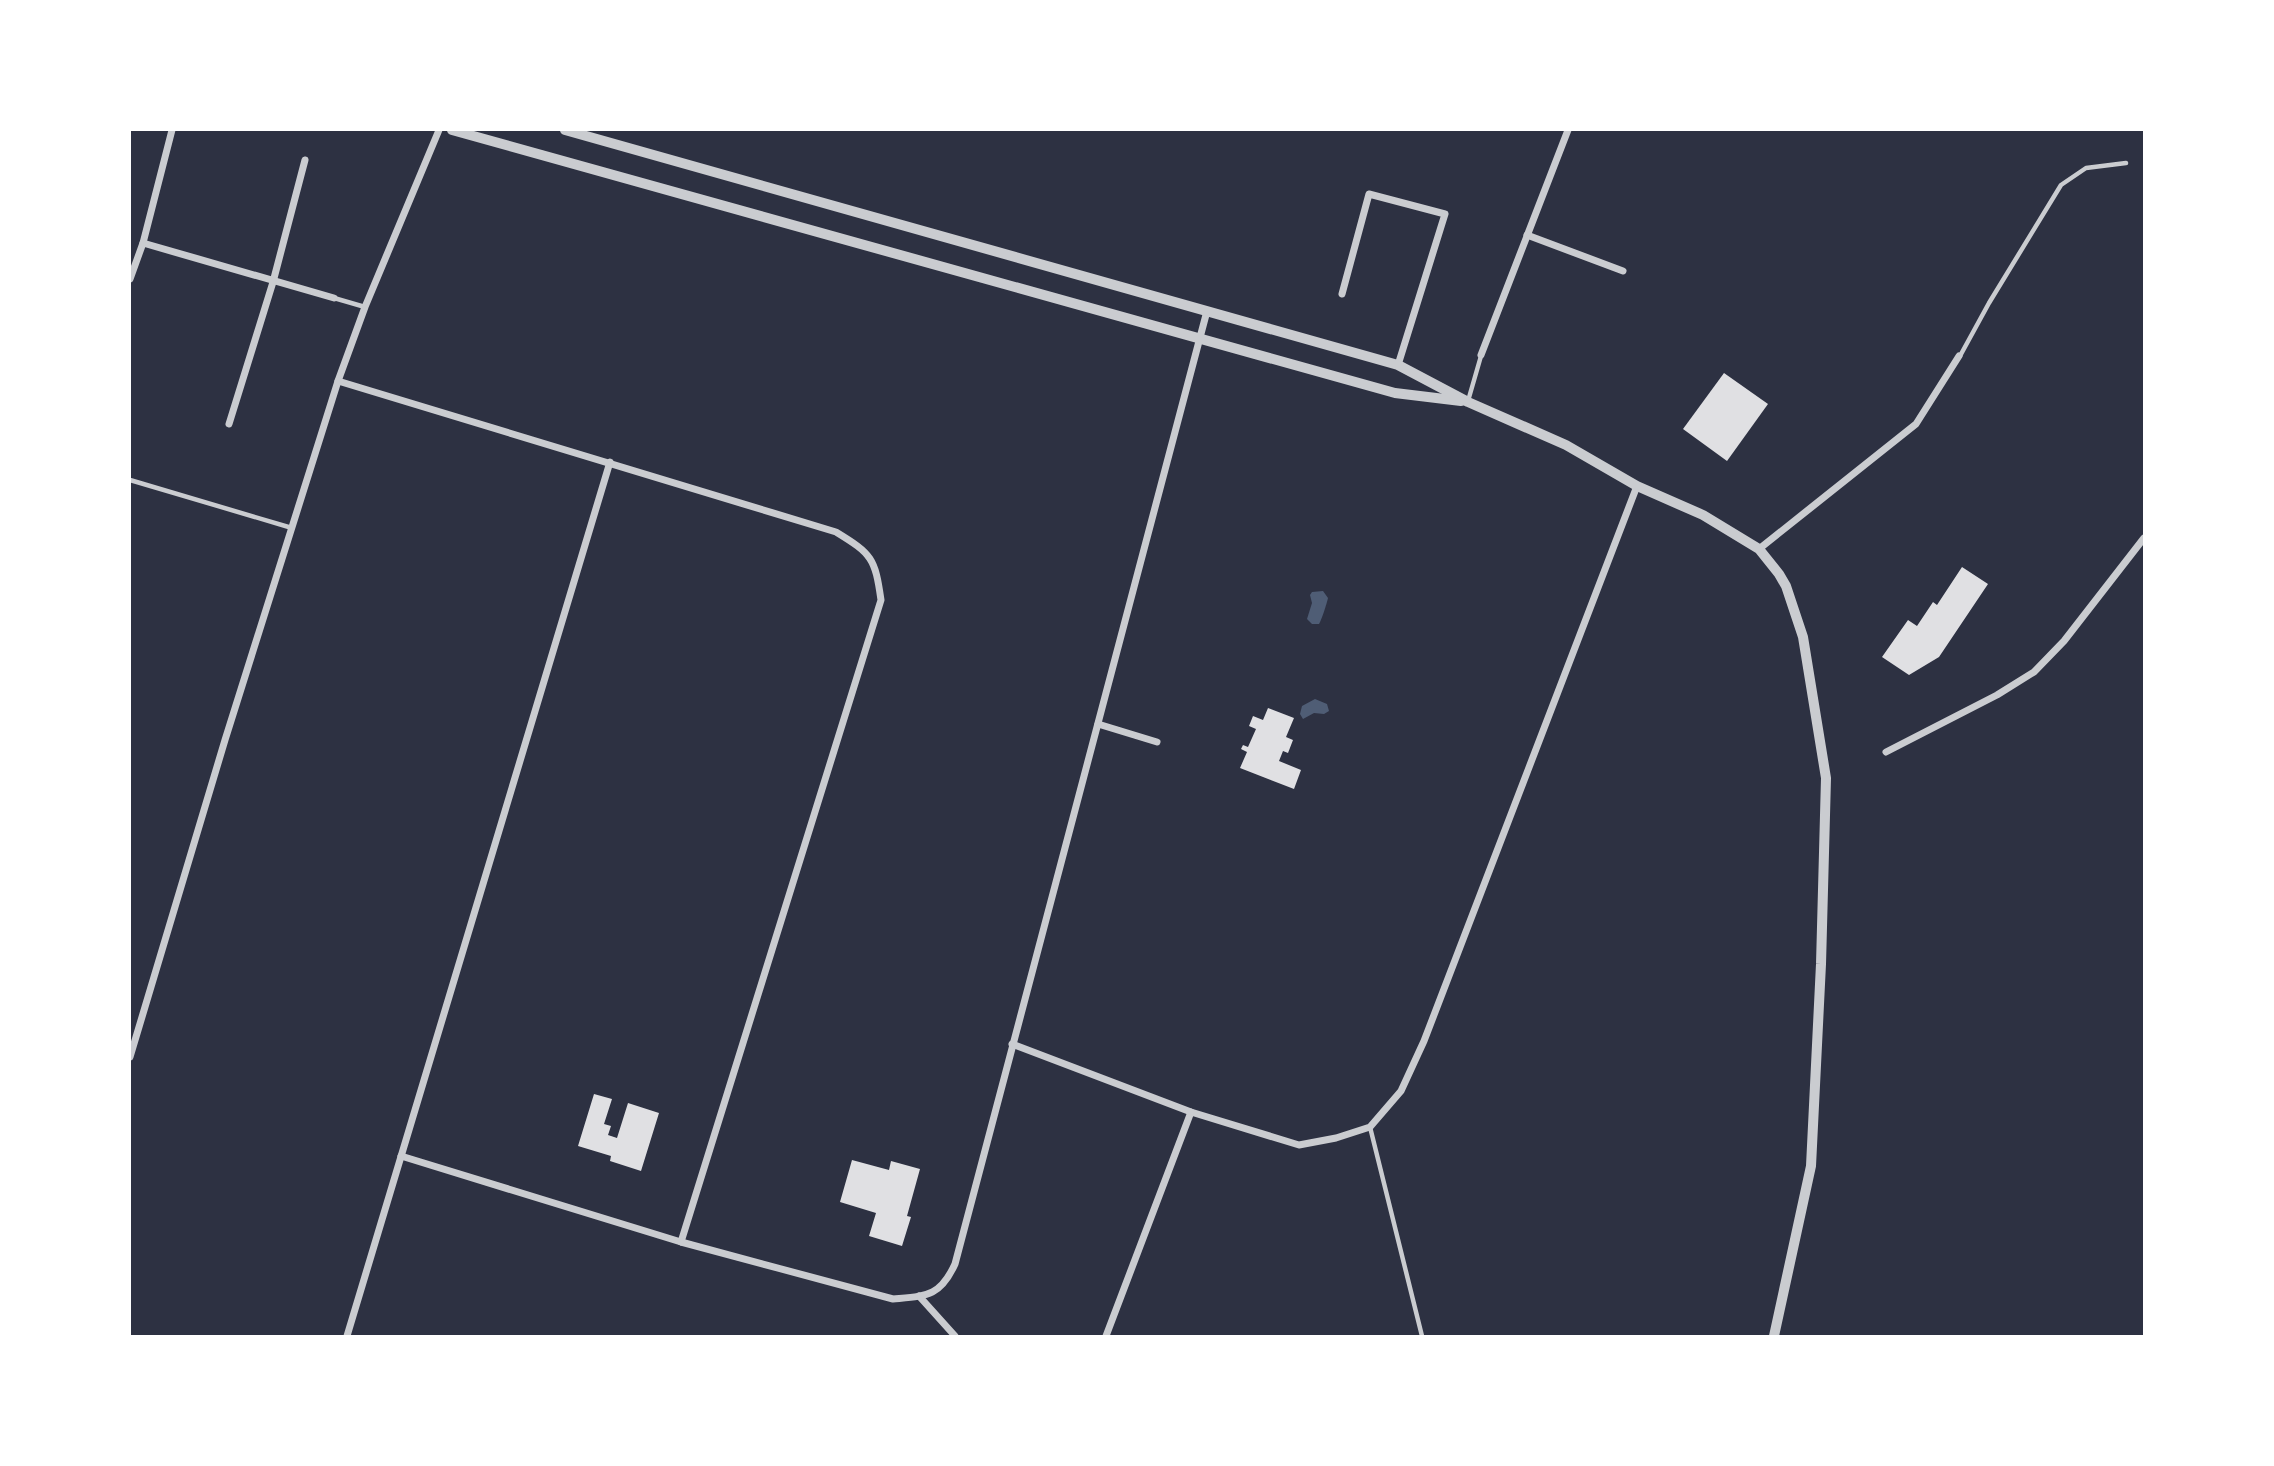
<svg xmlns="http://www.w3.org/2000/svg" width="2274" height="1466" viewBox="0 0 2274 1466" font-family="'DM Sans',sans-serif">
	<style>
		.water { fill: #4f5d75 }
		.building { fill: #e0e0e3 }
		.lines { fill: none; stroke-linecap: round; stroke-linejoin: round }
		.service { stroke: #caccd0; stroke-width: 4.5 }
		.minor { stroke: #caccd0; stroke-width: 7 }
		.tertiary { stroke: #caccd0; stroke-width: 10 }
	</style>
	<rect width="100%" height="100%" fill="#2d3142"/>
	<g class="water">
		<path d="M1323,591L1328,598C1327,603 1321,622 1319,624H1312L1307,619L1312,603L1310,595L1312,592Z"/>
		<polygon points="1315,699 1327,704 1329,711 1324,714 1314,713 1303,719 1300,714 1302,706"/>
	</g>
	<g class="building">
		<polygon points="1724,373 1768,404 1727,461 1683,429"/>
		<polygon points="1962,567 1988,584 1939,657 1909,675 1882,657 1908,620 1917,626 1933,602 1937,605"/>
		<polygon points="1268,708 1294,718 1286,737 1293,740 1288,753 1283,751 1279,761 1301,770 1294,789 1240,768 1247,752 1241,749 1243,745 1248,747 1256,729 1249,726 1253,716 1263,720"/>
		<polygon points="594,1094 612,1099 604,1124 611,1126 608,1135 617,1138 628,1103 659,1113 641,1171 610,1161 611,1156 578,1146"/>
		<polygon points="852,1160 889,1170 891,1161 920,1169 907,1216 911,1217 902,1246 869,1236 876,1213 840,1202"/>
	</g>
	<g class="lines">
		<g class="service">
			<polyline points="334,298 365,307"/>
			<polyline points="1960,356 1989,303 2061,185 2086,168 2126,163"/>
			<polyline points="1468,401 1481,356"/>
			<polyline points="130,480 292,528"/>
			<polyline points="1370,1127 1422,1336"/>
		</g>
		<g class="minor">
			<polyline points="1527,235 1623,271"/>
			<polyline points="143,243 172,130"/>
			<polyline points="130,279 143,243 334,298"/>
			<polyline points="1342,294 1369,194 1445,214 1398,365"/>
			<polyline points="1481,355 1568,130"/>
			<path d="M338,381L836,532C872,554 875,558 881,600L681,1242"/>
			<polyline points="229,424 273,282 305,160"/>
			<polyline points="1759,549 1916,424 1959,356"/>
			<polyline points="1098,724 1157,742"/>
			<polyline points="1886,752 1997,695 2034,672 2064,641 2144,538"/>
			<polyline points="1012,1044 1191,1112 1299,1145 1336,1138 1370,1127 1401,1091 1424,1041 1637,486"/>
			<polyline points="130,1057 225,740 338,381 365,307 439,130"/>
			<path d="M401,1156L681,1242L893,1299C926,1296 940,1297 955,1264L1207,311"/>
			<polyline points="919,1296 955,1336"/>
			<polyline points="347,1336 610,462"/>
			<polyline points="1106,1336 1191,1112"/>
		</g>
		<g class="tertiary">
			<polyline points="452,130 1395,393 1461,401"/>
			<polyline points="565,130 1398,365 1468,402 1566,445 1637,486 1703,515 1759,549 1779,574 1786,586 1803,637 1826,778 1821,964 1811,1166 1774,1336"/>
		</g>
	</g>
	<rect width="2274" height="1466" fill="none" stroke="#ffffff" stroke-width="262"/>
</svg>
